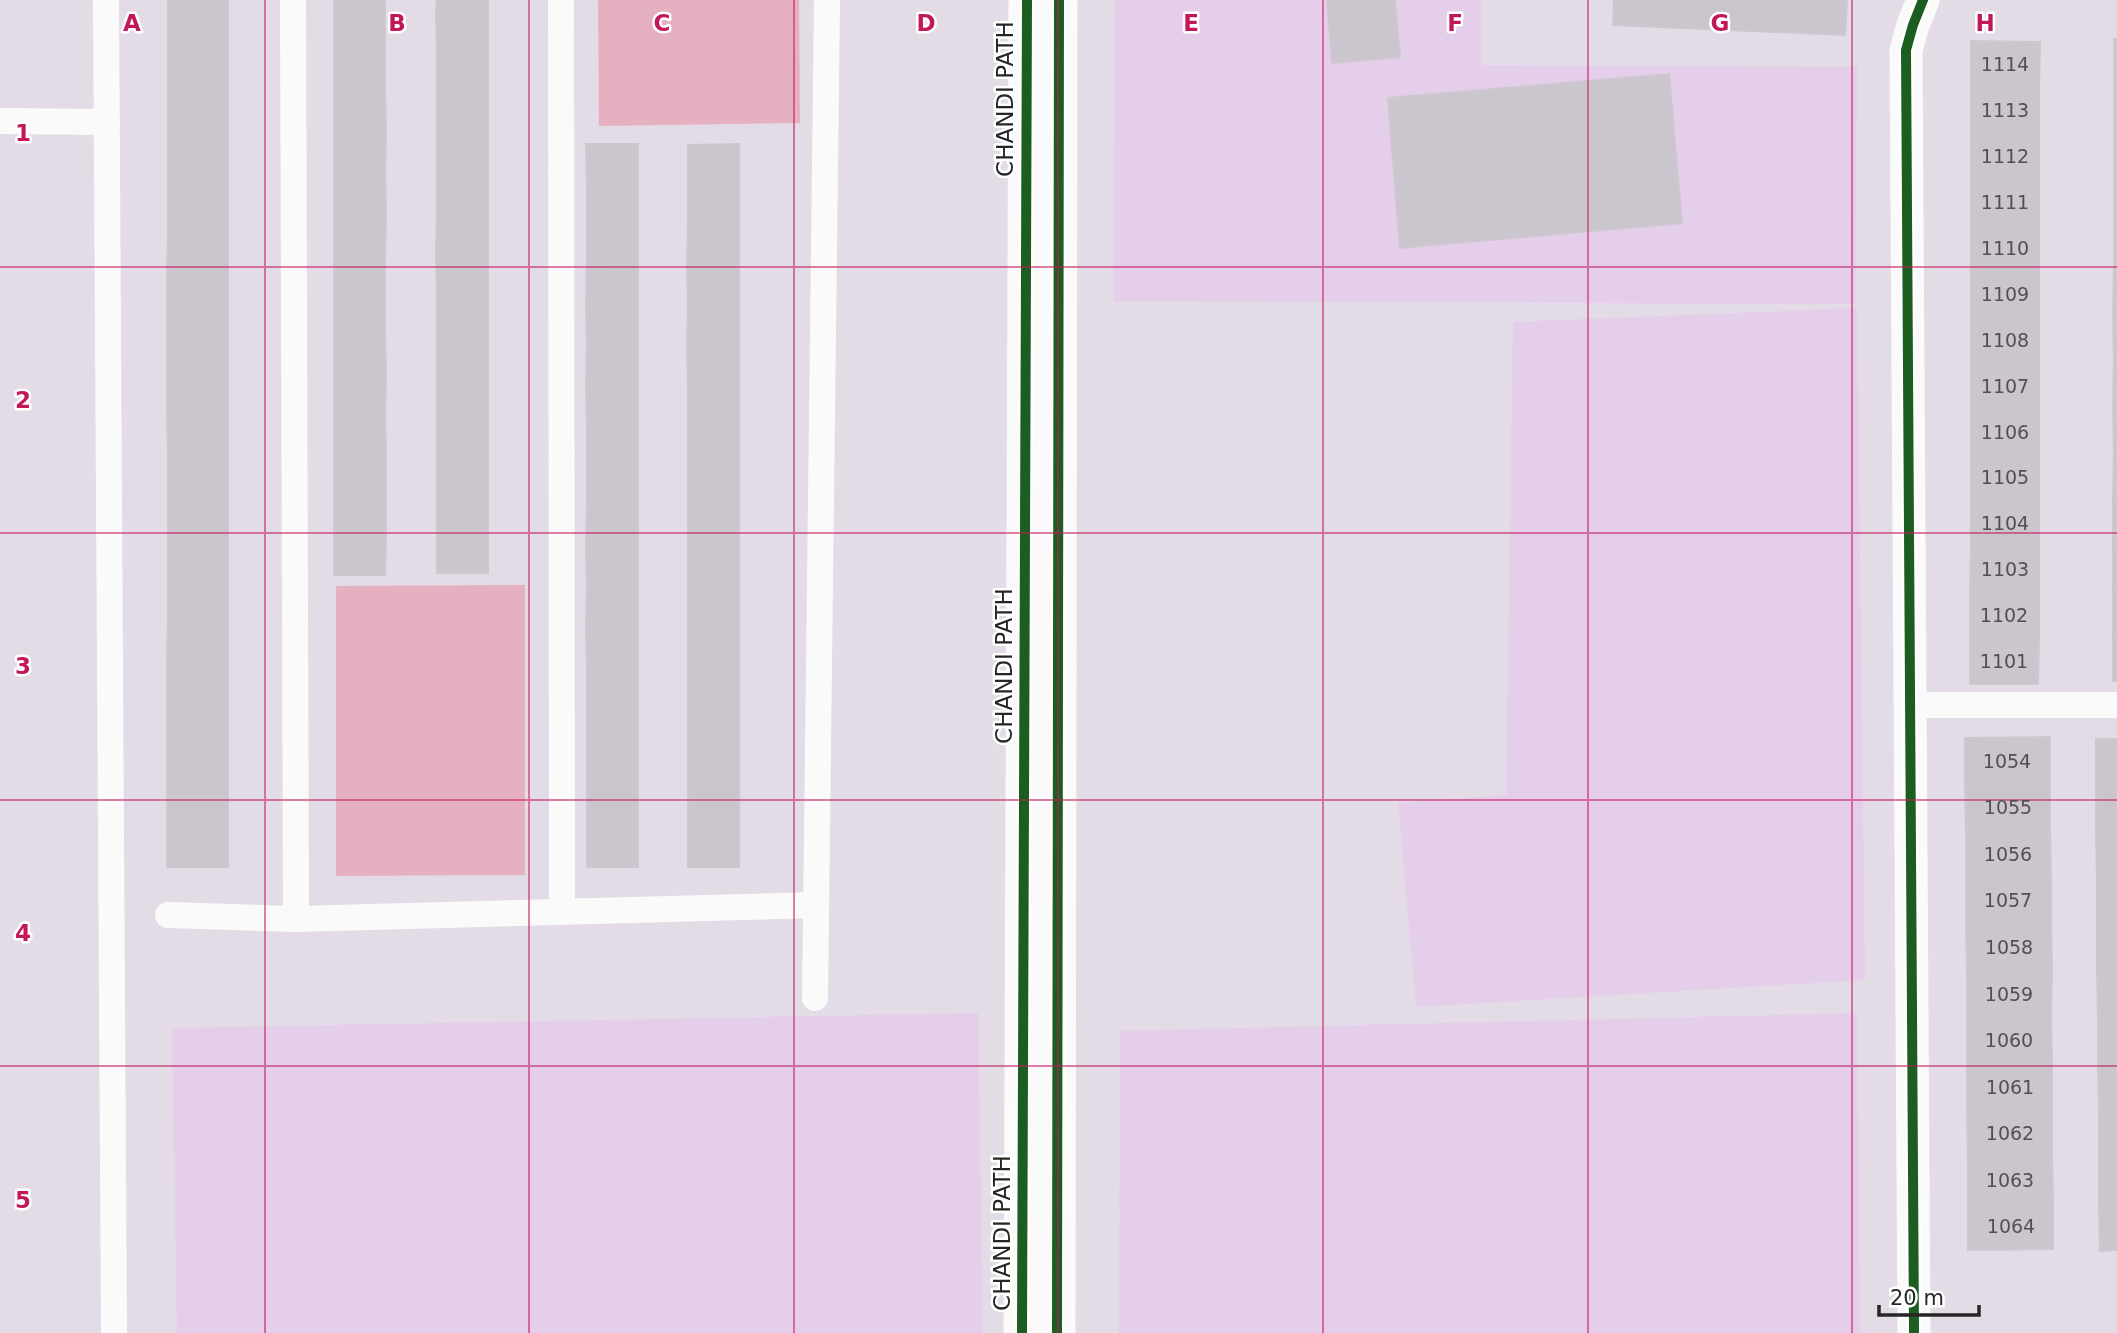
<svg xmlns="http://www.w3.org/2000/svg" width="2117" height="1333" viewBox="0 0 2117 1333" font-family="'DejaVu Sans',sans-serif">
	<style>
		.education { fill: #e4ceea }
		.green { fill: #e5b1c1 }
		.building { fill: #cbc6cd; stroke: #cec7d0; stroke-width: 2 }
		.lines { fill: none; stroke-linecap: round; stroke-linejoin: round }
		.minor { stroke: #fbfafb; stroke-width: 26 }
		.tertiary { stroke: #fbfafb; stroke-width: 33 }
		.secondary { stroke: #fbfafb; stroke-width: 37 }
		.cycleway-casing { stroke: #fff; stroke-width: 15 }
		.cycleway { stroke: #1b5e20; stroke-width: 10 }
		.grid { fill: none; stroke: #c2185b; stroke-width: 2; stroke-opacity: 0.55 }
		.labels { text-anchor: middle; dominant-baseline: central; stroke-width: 5; stroke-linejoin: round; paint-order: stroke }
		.number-label { font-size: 19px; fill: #515052 }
		.street-label { font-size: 23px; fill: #262626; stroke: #fff }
		.grid-label { font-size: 23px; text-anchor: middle; font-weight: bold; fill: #c2185b; stroke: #fff; stroke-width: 5; stroke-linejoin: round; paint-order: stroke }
	</style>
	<rect width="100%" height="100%" fill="#e3dbe6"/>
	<g class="education">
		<polygon points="1115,0 1481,0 1481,65 1857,67 1855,304 1113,301"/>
		<polygon points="1857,308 1865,980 1416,1007 1398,803 1506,795 1513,322"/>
		<polygon points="978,1013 983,1333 177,1333 172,1028"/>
		<polygon points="1857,1013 1860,1333 1119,1333 1120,1031"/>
	</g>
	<g class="green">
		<polygon points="598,0 799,0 800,123 599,126"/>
		<polygon points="525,585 525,875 336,876 336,586"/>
	</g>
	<g class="building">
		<polygon points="168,0 228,0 228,29 168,30"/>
		<rect x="334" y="0" width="51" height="13"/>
		<polygon points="437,0 488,0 488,11 436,11"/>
		<polygon points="1327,0 1395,0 1400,57 1332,63"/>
		<polygon points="1614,0 1847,0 1845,35 1613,25"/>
		<polygon points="436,11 488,11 488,51 437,52"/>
		<rect x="334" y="13" width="51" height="40"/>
		<polygon points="228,29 228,64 168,65 168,30"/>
		<rect x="2114" y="39" width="3" height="46"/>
		<polygon points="1971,41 2040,42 2039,87 1971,87"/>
		<polygon points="488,51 488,92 437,92 437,52"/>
		<polygon points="334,53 385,53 385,93 334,94"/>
		<polygon points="228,64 228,99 168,100 168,65"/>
		<polygon points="1669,74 1682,223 1400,248 1388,98"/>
		<rect x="2114" y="85" width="3" height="45"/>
		<rect x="1971" y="87" width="68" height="46"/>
		<rect x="437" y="92" width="51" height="40"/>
		<polygon points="385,93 386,133 334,133 334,94"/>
		<polygon points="228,99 228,134 168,134 168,100"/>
		<rect x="2114" y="130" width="3" height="46"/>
		<rect x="437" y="132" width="51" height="40"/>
		<polygon points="334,133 386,133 385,173 334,174"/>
		<rect x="1971" y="133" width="68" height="46"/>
		<rect x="168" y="134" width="60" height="35"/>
		<polygon points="586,144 638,144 638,184 587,185"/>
		<polygon points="739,144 739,184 688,184 688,145"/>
		<rect x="168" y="169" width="60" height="35"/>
		<rect x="437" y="172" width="51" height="40"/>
		<polygon points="385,173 386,214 334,214 334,174"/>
		<rect x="2114" y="176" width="3" height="47"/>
		<rect x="1971" y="179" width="68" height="46"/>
		<polygon points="638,184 638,224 587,224 587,185"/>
		<polygon points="688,184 739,184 739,224 688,225"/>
		<rect x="168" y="204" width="60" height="35"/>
		<polygon points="437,212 488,212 488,252 436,252"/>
		<polygon points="334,214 386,214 385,254 334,254"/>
		<rect x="2114" y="223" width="3" height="45"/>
		<polygon points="587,224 638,224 638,264 587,265"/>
		<polygon points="739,224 739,265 687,265 688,225"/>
		<rect x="1971" y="225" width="68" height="46"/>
		<polygon points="168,239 228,239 228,274 167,274"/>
		<polygon points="436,252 488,252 488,292 437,293"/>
		<rect x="334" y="254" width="51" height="40"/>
		<polygon points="638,264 638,304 586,305 587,265"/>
		<polygon points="687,265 739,265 739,305 688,305"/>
		<polygon points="2114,268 2117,268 2117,314 2113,314"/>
		<polygon points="1971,271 2039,271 2039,316 1971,317"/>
		<polygon points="167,274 228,274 228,308 167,309"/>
		<polygon points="488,292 488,332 437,332 437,293"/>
		<rect x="334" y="294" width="51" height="40"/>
		<polygon points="638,304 638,344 587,345 586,305"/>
		<polygon points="688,305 739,305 739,345 687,345"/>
		<polygon points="228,308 228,343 167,344 167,309"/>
		<polygon points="2113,314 2117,314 2117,360 2114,360"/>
		<polygon points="2039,316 2039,363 1971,363 1971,317"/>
		<polygon points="437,332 488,332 488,372 437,373"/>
		<polygon points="334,334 385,334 386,374 334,374"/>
		<polygon points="228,343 228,378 167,379 167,344"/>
		<polygon points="638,344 638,385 586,385 587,345"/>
		<polygon points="687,345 739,345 739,385 688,385"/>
		<polygon points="2114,360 2117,360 2117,406 2113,406"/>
		<polygon points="1971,363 2039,363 2039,408 1971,409"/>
		<polygon points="488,372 488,413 437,412 437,373"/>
		<polygon points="334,374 386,374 385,414 334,415"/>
		<polygon points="228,378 228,413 167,414 167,379"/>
		<polygon points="586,385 638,385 638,425 587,425"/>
		<rect x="688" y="385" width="51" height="40"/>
		<polygon points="2113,406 2117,406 2117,452 2114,452"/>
		<polygon points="2039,408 2039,454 1971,455 1971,409"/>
		<polygon points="437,412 488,413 488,453 437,453"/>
		<polygon points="228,413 228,448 168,448 167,414"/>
		<polygon points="385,414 386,454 334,455 334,415"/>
		<rect x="587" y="425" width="51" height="40"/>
		<rect x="688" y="425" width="51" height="41"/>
		<rect x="168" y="448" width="60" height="35"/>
		<polygon points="2114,452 2117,452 2117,498 2113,498"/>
		<rect x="437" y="453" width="51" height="40"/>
		<polygon points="386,454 386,495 334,495 334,455"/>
		<polygon points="2039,454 2039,500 1971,500 1971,455"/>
		<rect x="587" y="465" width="51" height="40"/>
		<polygon points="688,466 739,466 739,505 688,506"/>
		<rect x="168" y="483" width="60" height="35"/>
		<rect x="437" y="493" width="51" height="40"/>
		<rect x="334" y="495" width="52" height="40"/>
		<rect x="2113" y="498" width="4" height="46"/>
		<polygon points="1971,500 2039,500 2039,546 1971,547"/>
		<polygon points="587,505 638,505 638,545 586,546"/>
		<polygon points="739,505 739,545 688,546 688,506"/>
		<rect x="168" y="518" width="60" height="35"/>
		<rect x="437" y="533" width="51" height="40"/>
		<polygon points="334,535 386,535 385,575 334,575"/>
		<rect x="2113" y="544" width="4" height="46"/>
		<polygon points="638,545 638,585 587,586 586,546"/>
		<polygon points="739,545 739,586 688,586 688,546"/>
		<polygon points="2039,546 2039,592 1970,592 1971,547"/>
		<rect x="168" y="553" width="60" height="35"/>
		<polygon points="638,585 638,626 586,626 587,586"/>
		<rect x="688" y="586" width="51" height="40"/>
		<rect x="168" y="588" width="60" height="35"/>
		<rect x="2113" y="590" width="4" height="45"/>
		<rect x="1970" y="592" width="69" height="46"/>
		<polygon points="168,623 228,623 228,657 167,658"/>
		<polygon points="586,626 638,626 638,665 587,666"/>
		<rect x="688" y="626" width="51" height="40"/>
		<rect x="2113" y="635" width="4" height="46"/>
		<polygon points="1970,638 2039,638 2038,684 1970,684"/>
		<polygon points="228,657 228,692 167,693 167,658"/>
		<polygon points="638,665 638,706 587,706 587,666"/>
		<rect x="688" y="666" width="51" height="40"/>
		<polygon points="228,692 228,727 167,728 167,693"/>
		<rect x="587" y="706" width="51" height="40"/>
		<polygon points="688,706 739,706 739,746 688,747"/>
		<polygon points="228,727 228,762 167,762 167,728"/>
		<polygon points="2050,737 2050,783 1965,785 1965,738"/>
		<rect x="2096" y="739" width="21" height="46"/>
		<polygon points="587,746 638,746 638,786 587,787"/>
		<polygon points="739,746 739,787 688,787 688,747"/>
		<rect x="167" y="762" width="61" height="35"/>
		<polygon points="2050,783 2050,830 1966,831 1965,785"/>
		<rect x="2096" y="785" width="21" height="47"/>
		<polygon points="638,786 638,826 587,826 587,787"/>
		<rect x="688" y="787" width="51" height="40"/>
		<rect x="167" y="797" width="61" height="35"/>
		<rect x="587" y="826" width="51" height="41"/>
		<rect x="688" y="827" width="51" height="40"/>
		<polygon points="2050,830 2051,876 1966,877 1966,831"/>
		<rect x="167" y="832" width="61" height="35"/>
		<polygon points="2096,832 2117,832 2117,878 2097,878"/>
		<polygon points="2051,876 2051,923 1966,924 1966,877"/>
		<rect x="2097" y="878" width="20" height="47"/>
		<polygon points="2051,923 2052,970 1967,971 1966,924"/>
		<rect x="2097" y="925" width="20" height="46"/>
		<polygon points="2052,970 2051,1016 1967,1017 1967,971"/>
		<polygon points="2097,971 2117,971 2117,1018 2098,1018"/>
		<polygon points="2051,1016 2052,1063 1967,1064 1967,1017"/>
		<rect x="2098" y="1018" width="19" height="46"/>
		<polygon points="2052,1063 2052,1110 1967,1110 1967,1064"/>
		<polygon points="2098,1064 2117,1064 2117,1111 2099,1111"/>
		<polygon points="1967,1110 2052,1110 2052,1156 1968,1157"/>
		<rect x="2099" y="1111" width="18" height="46"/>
		<polygon points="2052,1156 2053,1202 1968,1203 1968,1157"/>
		<rect x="2099" y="1157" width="18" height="47"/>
		<polygon points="2053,1202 2053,1249 1968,1250 1968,1203"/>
		<polygon points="2099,1204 2117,1204 2117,1250 2100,1251"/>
	</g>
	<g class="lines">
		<g class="minor">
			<polyline points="106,0 114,1333"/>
			<polyline points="293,0 296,919"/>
			<polyline points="561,0 562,912"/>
			<polyline points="0,121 107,122"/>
			<polyline points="1911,705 2117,705"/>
			<polyline points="168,915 296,919 816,905"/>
			<polyline points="815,998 827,0"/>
		</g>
		<polyline class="tertiary" points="1914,1333 1906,50 1913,25 1923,0"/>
		<g class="secondary">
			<polyline points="1022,1333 1027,0"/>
			<polyline points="1057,1333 1059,0"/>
		</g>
		<defs>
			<g id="cycleway">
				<polyline points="1022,1333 1027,0"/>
				<polyline points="1057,1333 1059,0"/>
				<polyline points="1914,1333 1906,50 1913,25 1923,0"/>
			</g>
		</defs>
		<use href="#cycleway" class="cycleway-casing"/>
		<use href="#cycleway" class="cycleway"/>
	</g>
	<path class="grid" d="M265,0V1333M529,0V1333M794,0V1333M1058,0V1333M1323,0V1333M1588,0V1333M1852,0V1333M0,267H2117M0,533H2117M0,800H2117M0,1066H2117"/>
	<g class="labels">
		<g class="number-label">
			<text x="2005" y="64">1114</text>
			<text x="2005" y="110">1113</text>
			<text x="2005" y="156">1112</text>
			<text x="2005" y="202">1111</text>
			<text x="2005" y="248">1110</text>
			<text x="2005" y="294">1109</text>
			<text x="2005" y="340">1108</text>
			<text x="2005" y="386">1107</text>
			<text x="2005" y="432">1106</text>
			<text x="2005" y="477">1105</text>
			<text x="2005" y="523">1104</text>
			<text x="2005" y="569">1103</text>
			<text x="2004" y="615">1102</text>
			<text x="2004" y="661">1101</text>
			<text x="2007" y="761">1054</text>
			<text x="2008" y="807">1055</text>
			<text x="2008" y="854">1056</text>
			<text x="2008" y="900">1057</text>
			<text x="2009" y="947">1058</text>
			<text x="2009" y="994">1059</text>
			<text x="2009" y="1040">1060</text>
			<text x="2010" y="1087">1061</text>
			<text x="2010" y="1133">1062</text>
			<text x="2010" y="1180">1063</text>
			<text x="2011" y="1226">1064</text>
		</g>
		<g class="street-label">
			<text transform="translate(1005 99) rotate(-90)">CHANDI PATH</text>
			<text transform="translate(1004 666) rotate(-90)">CHANDI PATH</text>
			<text transform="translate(1002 1233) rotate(-90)">CHANDI PATH</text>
		</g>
	</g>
	<g class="grid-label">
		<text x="132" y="31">A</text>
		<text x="397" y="31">B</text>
		<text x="662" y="31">C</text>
		<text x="926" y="31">D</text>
		<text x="1191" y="31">E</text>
		<text x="1455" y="31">F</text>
		<text x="1720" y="31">G</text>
		<text x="1985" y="31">H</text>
		<text x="23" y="141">1</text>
		<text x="23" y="408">2</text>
		<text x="23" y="674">3</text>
		<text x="23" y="941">4</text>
		<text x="23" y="1208">5</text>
	</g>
	<path d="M1879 1305v10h100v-10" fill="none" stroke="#262626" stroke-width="3.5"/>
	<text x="1890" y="1305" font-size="21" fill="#262626" stroke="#ffffff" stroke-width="5" paint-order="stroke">20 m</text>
</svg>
